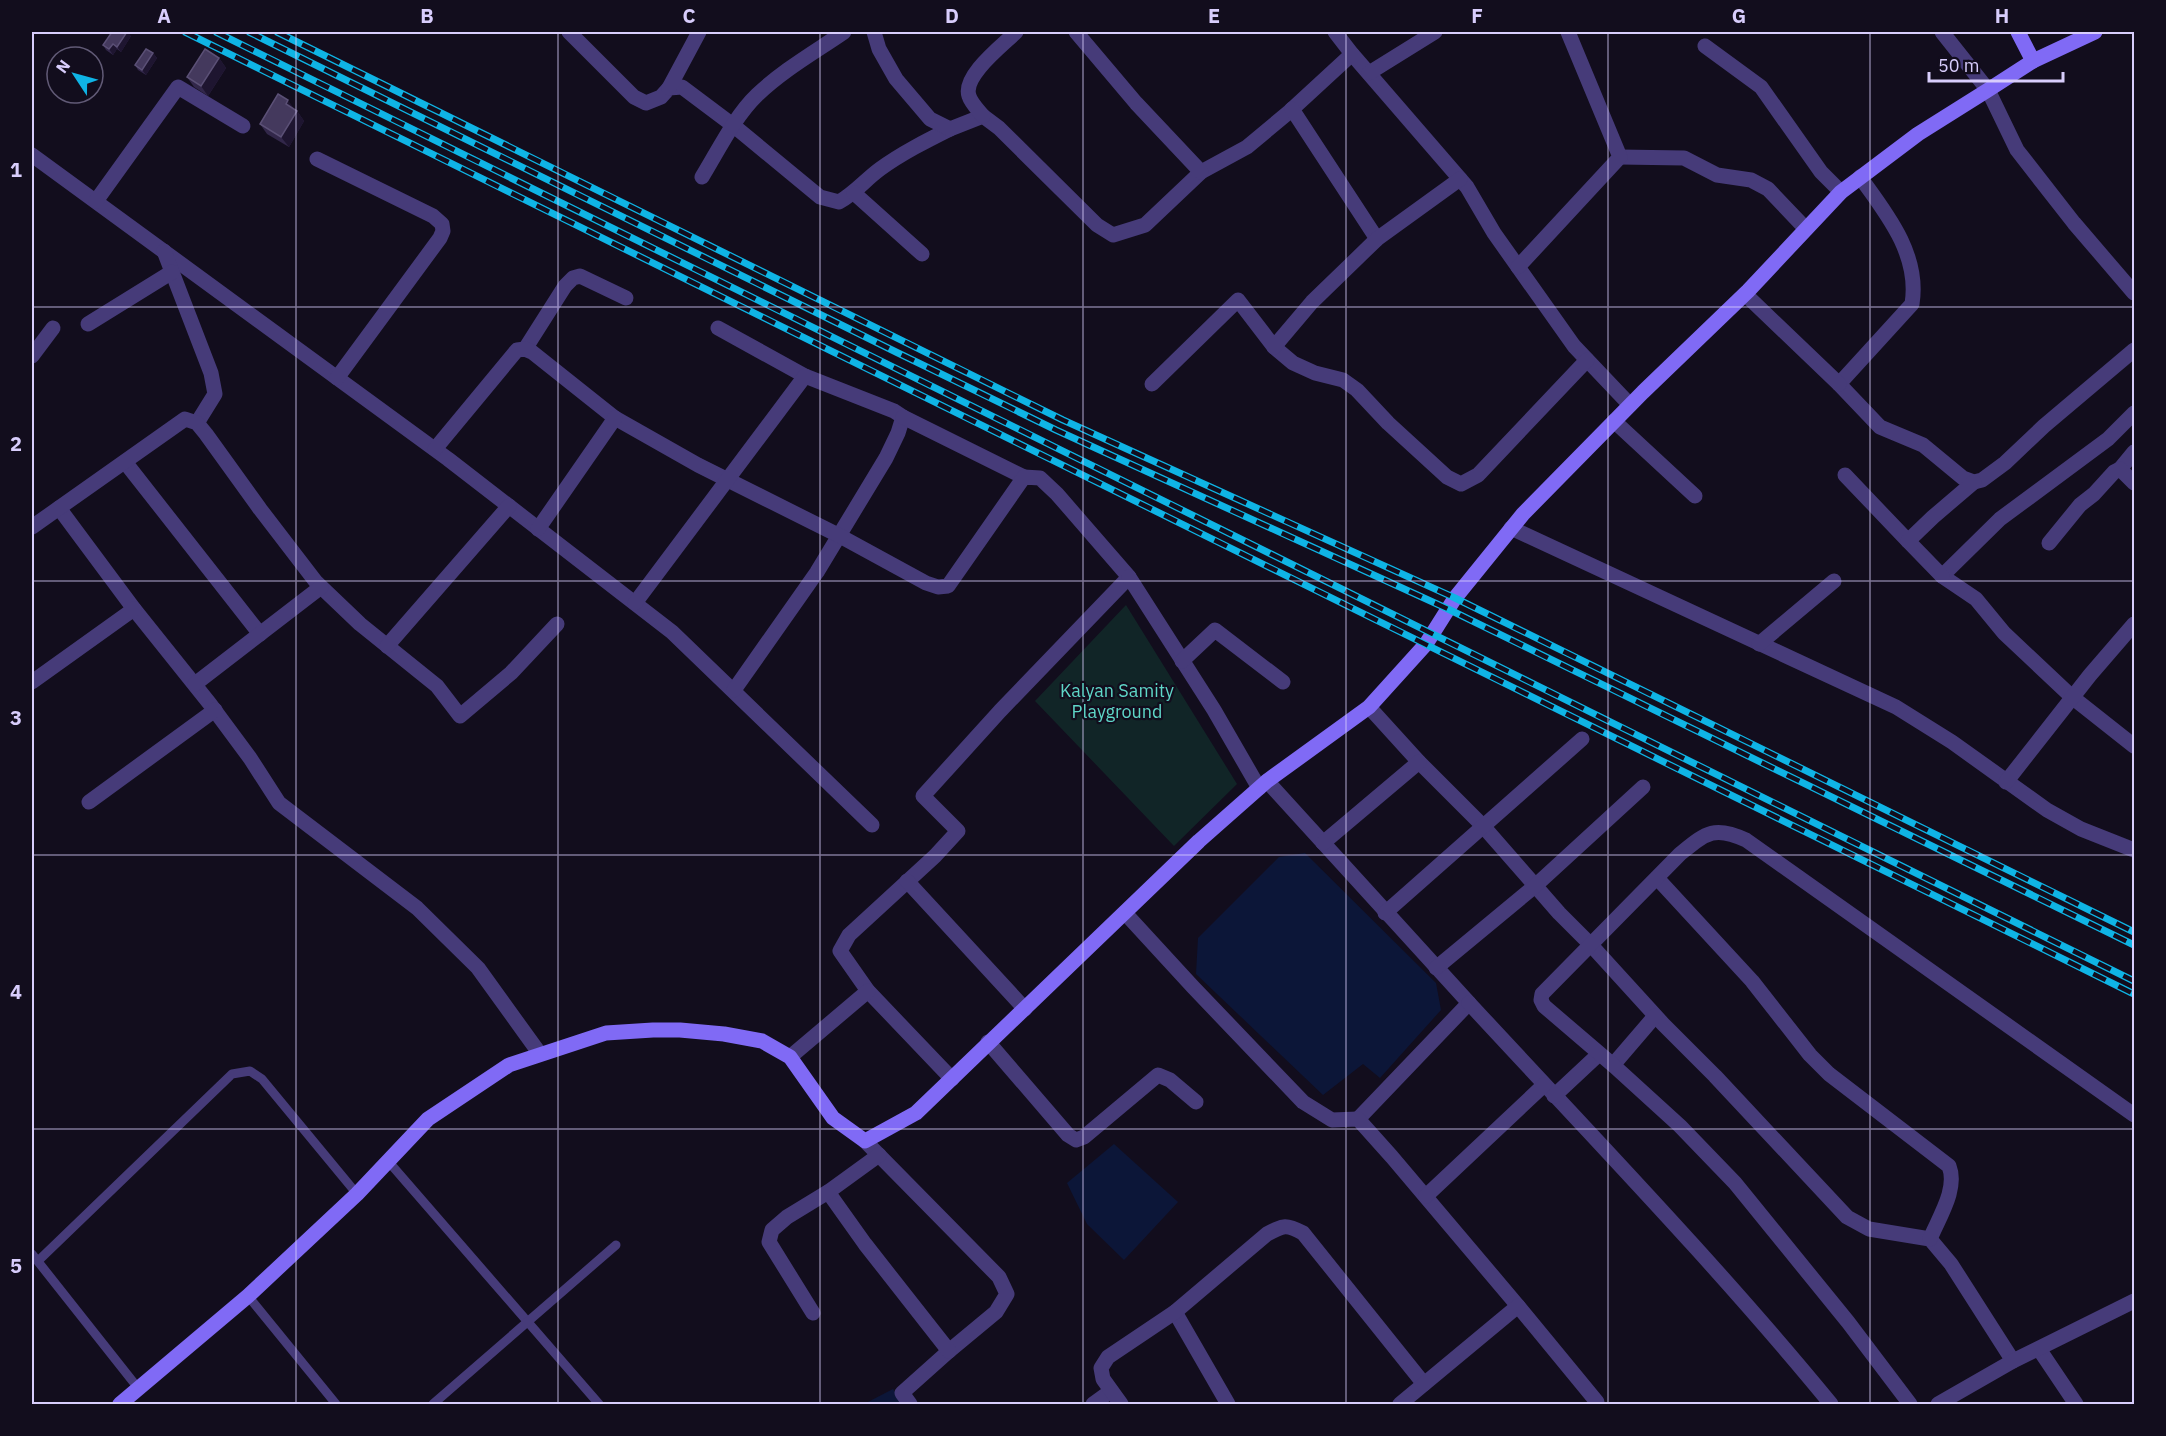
<svg xmlns="http://www.w3.org/2000/svg" width="2166" height="1436" viewBox="0 0 2166 1436" font-family="'IBM Plex Sans',sans-serif">
	<style>
		.green { fill: #112527 }
		.water { fill: #0c1638 }
		.lines { fill: none; stroke-linecap: round; stroke-linejoin: round }
		.lane { stroke: #463b79; stroke-width: 9 }
		.street { stroke: #463b79; stroke-width: 15 }
		.secondary { stroke: #806af5; stroke-width: 15 }
		.rail-casing { stroke: #0fb4e5; stroke-width: 7 }
		.rail { stroke: #120d1d; stroke-width: 4.5; stroke-dasharray: 14; stroke-linecap: butt }
		.wall { fill: #32274a }
		.shaded-wall { fill: #1e1530 }
		.building { fill: #44395d; stroke: #5b5076; stroke-width: 1.5 }
		.grid { fill: none; stroke: #d8cdfc; stroke-width: 1.5; stroke-opacity: 0.55 }
		.labels { text-anchor: middle; dominant-baseline: central; stroke-width: 4.5; stroke-linejoin: round; paint-order: stroke }
		.park-label { font-size: 18px; fill: #5fd6c8; stroke: #120d1d }
		.neatline { fill: none; stroke: #d8cdfc; stroke-width: 2 }
		.grid-label { font-size: 20px; text-anchor: middle; font-weight: bold; fill: #d8cdfc }
	</style>
	<rect width="100%" height="100%" fill="#120d1d"/>
	<polygon class="green" points="1126,605 1237,784 1174,846 1035,701"/>
	<g class="water">
		<polygon points="1305,853 1436,983 1441,1010 1380,1078 1363,1064 1323,1095 1196,974 1198,938 1279,857"/>
		<polygon points="1114,1144 1178,1202 1124,1260 1087,1224 1067,1183"/>
		<polygon points="893,1389 904,1404 864,1404"/>
	</g>
	<g class="lines">
		<g class="lane">
			<polyline points="388,1161 599,1404"/>
			<polyline points="32,1254 138,1388"/>
			<polyline points="38,1261 232,1074 250,1071 262,1079 357,1194"/>
			<polyline points="248,1296 336,1404"/>
			<polyline points="433,1404 616,1245"/>
		</g>
		<g class="street">
			<path d="M569,32L634,97L646,103L661,97L669,88L682,87L734,126L820,197L839,202C855,193 865,180 880,169C902,153 926,141 950,129"/>
			<polyline points="874,32 879,49 896,79 930,119 950,129 983,116 999,128 1097,225 1113,235 1145,225 1201,172 1247,147 1289,112 1352,54"/>
			<polyline points="1076,32 1136,103 1201,172"/>
			<polyline points="1335,32 1352,54 1467,187 1494,233 1574,346 1630,405"/>
			<polyline points="1942,32 1988,90 2017,150 2074,223 2134,293"/>
			<polyline points="1705,46 1761,87 1821,172 1841,192"/>
			<polyline points="1369,73 1435,32"/>
			<polyline points="669,88 699,32"/>
			<polyline points="1292,109 1377,239"/>
			<path d="M983,116C979,111 971,103 969,96C962,76 1003,45 1016,32"/>
			<polyline points="32,155 448,459 672,632 872,825"/>
			<polyline points="1620,157 1684,158 1717,175 1751,180 1768,189 1806,229"/>
			<polyline points="317,159 433,216 442,224 443,231 440,238 337,378"/>
			<path d="M702,177C718,151 735,116 757,95C783,70 815,52 844,32"/>
			<path d="M1860,177C1887,214 1920,255 1912,304L1839,384L1880,427L1923,445L1963,478L1974,482L1982,480L2005,463L2044,426L2134,350"/>
			<polyline points="854,193 922,254"/>
			<polyline points="96,201 178,87 243,126"/>
			<polyline points="164,251 211,373 215,394 197,423"/>
			<polyline points="1518,267 1620,157 1568,32"/>
			<polyline points="1745,294 1839,384"/>
			<polyline points="88,324 172,272"/>
			<polyline points="718,328 805,376 894,411 903,417 898,433 886,458 817,572 734,690"/>
			<polyline points="1274,347 1293,363 1315,373 1343,380 1357,390 1388,423 1447,477 1461,484 1478,475 1587,360"/>
			<polyline points="525,349 565,286 573,278 580,276 626,298"/>
			<polyline points="32,356 53,328"/>
			<polyline points="1152,384 1238,300 1274,347 1312,302 1377,239 1460,179"/>
			<polyline points="2134,413 2108,439 2000,519 1942,576 1976,599 2004,633 2072,697 2134,746"/>
			<polyline points="903,417 1024,477"/>
			<polyline points="1614,421 1695,496"/>
			<polyline points="435,449 517,350 525,349 532,352 615,418 698,465 838,535 926,583 938,587 948,586 1024,477 1040,478 1057,494 1129,577 1000,711 923,796 958,831 935,856 849,935 840,951 868,991 952,1079"/>
			<polyline points="125,462 260,634"/>
			<polyline points="2120,469 2134,452"/>
			<polyline points="1845,475 1908,541"/>
			<polyline points="59,508 134,609 210,704 250,758 279,803 417,908 478,968 540,1054"/>
			<polyline points="32,527 185,419 197,423 206,434 260,509 316,582 360,624 437,686 460,716 511,673 557,624"/>
			<polyline points="1511,528 1896,707 1952,742 2047,810 2081,829 2134,850"/>
			<polyline points="538,529 615,418"/>
			<polyline points="2049,543 2080,505 2094,494 2114,472 2120,469 2134,483"/>
			<polyline points="1942,576 1908,541 1933,517 1974,482"/>
			<polyline points="1129,577 1214,710 1259,788"/>
			<polyline points="635,603 805,376"/>
			<polyline points="1759,644 1834,581"/>
			<polyline points="387,646 509,506"/>
			<polyline points="1182,661 1215,630 1283,682"/>
			<polyline points="32,682 134,609"/>
			<polyline points="195,684 321,587"/>
			<polyline points="1369,707 1419,762 1483,826 1559,913 1591,945 1663,1024 1715,1076 1847,1217 1869,1229 1930,1239 1951,1264 2013,1361"/>
			<polyline points="1267,781 1469,1003 1358,1119"/>
			<polyline points="2006,782 2090,675 2134,624"/>
			<polyline points="89,802 215,710"/>
			<polyline points="1323,843 1419,762"/>
			<path d="M1657,878L1752,981L1810,1055L1829,1074L1949,1166C1958,1189 1939,1217 1930,1239"/>
			<polyline points="907,881 1025,1009"/>
			<polyline points="1125,913 1193,987 1303,1102 1332,1120 1358,1119 1392,1157 1518,1306"/>
			<polyline points="1385,913 1582,739"/>
			<polyline points="1436,968 1535,886 1643,787"/>
			<path d="M1469,1003C1591,1135 1717,1265 1831,1404"/>
			<polyline points="988,1042 1068,1135 1076,1140 1084,1137 1158,1075 1170,1080 1196,1102"/>
			<polyline points="790,1057 868,991"/>
			<polyline points="1613,1065 1655,1016"/>
			<polyline points="1554,1096 1599,1054"/>
			<polyline points="865,1141 999,1277 1007,1294 996,1312 949,1351 902,1393 910,1404"/>
			<polyline points="828,1192 865,1244 949,1351"/>
			<polyline points="1426,1196 1544,1085"/>
			<polyline points="1175,1312 1228,1404"/>
			<polyline points="813,1313 769,1242 772,1230 787,1217 828,1192 879,1155"/>
			<polyline points="2039,1349 2076,1404"/>
			<polyline points="1093,1404 1111,1391"/>
			<path d="M1121,1404L1103,1379L1101,1368L1108,1357L1175,1312L1267,1234C1284,1225 1286,1224 1303,1233L1424,1384"/>
			<polyline points="1400,1404 1518,1306 1597,1402"/>
			<path d="M1910,1404L1848,1322L1735,1183L1680,1126L1613,1065L1544,1006L1541,1000L1542,994L1680,854C1706,833 1714,825 1746,840L2134,1115"/>
			<polyline points="1938,1404 2013,1361 2134,1301"/>
		</g>
		<g class="secondary">
			<polyline points="2018,32 2033,61"/>
			<polyline points="120,1404 248,1296 357,1194 428,1119 509,1065 606,1033 653,1030 680,1030 724,1034 762,1041 790,1057 833,1118 865,1141 916,1113 1199,841 1267,781 1369,707 1426,644 1455,598 1523,514 1643,392 1748,291 1841,192 1918,134 1988,90 2033,61 2095,32"/>
		</g>
		<defs>
			<g id="rail">
				<polyline points="185,32 2134,994"/>
				<polyline points="216,32 2134,981"/>
				<polyline points="249,32 896,352 1056,430 1448,609 2134,945"/>
				<polyline points="277,32 1063,420 1455,598 2134,932"/>
			</g>
		</defs>
		<use href="#rail" class="rail-casing"/>
		<use href="#rail" class="rail"/>
	</g>
	<g class="wall">
		<polygon points="131,36 121,52 117,49 113,55 106,50 103,45"/>
		<polygon points="153,53 157,58 146,75 138,70 135,65"/>
		<polygon points="219,58 226,68 208,96 194,87 187,77"/>
		<polygon points="293,109 297,111 304,121 289,147 267,134 260,124"/>
	</g>
	<g class="shaded-wall">
		<polygon points="128,32 131,36 121,52 117,47"/>
		<polygon points="113,44 117,49 113,55 109,49"/>
		<polygon points="153,53 157,58 146,75 142,70"/>
		<polygon points="219,58 226,68 208,96 201,86"/>
		<polygon points="288,100 295,110 286,104"/>
		<polygon points="297,111 304,121 289,147 281,137"/>
	</g>
	<g class="building">
		<polygon points="112,32 127,32 117,47 113,44 109,49 103,45"/>
		<polygon points="146,49 153,53 142,70 135,65"/>
		<polygon points="205,49 219,58 201,86 187,77"/>
		<polygon points="278,94 288,100 286,104 297,111 281,137 260,124"/>
	</g>
	<path class="grid" d="M296,32V1404M558,32V1404M820,32V1404M1083,32V1404M1346,32V1404M1608,32V1404M1870,32V1404M32,307H2134M32,581H2134M32,855H2134M32,1129H2134"/>
	<g class="labels">
		<g class="park-label">
			<text x="1117" y="690">Kalyan Samity<tspan x="1117" dy="21">Playground</tspan></text>
		</g>
	</g>
	<rect width="2166" height="1436" fill="none" stroke="#120d1d" stroke-width="66"/>
	<g transform="translate(75 75) rotate(306)"><circle r="28" fill="#120d1d" stroke="#615a76" stroke-width="1.5"/>
	<path d="M0-4.5L10 22L0 15L-10 22Z" fill="#0fb4e5"/>
	<text y="-9" font-size="16" font-weight="bold" text-anchor="middle" fill="#d8cdfc">N</text>
	</g>
	<path d="M1929 72v9h134v-9" fill="none" stroke="#d8cdfc" stroke-width="3"/>
	<text x="1938" y="72" font-size="18" fill="#d8cdfc" stroke="#120d1d" stroke-width="4.5" paint-order="stroke">50 m</text>
	<rect x="33" y="33" width="2100" height="1370" class="neatline"/>
	<g class="grid-label">
		<text x="164" y="23">A</text>
		<text x="427" y="23">B</text>
		<text x="689" y="23">C</text>
		<text x="952" y="23">D</text>
		<text x="1214" y="23">E</text>
		<text x="1477" y="23">F</text>
		<text x="1739" y="23">G</text>
		<text x="2002" y="23">H</text>
		<text x="16" y="177">1</text>
		<text x="16" y="451">2</text>
		<text x="16" y="725">3</text>
		<text x="16" y="999">4</text>
		<text x="16" y="1273">5</text>
	</g>
</svg>
